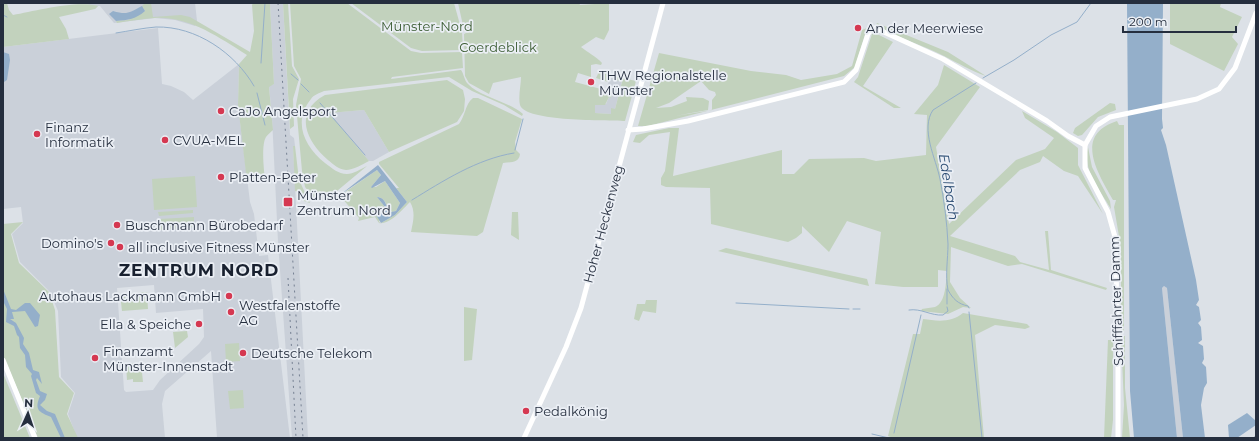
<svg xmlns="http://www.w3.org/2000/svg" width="1259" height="441" viewBox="0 0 1259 441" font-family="Montserrat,sans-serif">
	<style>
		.built { fill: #cad0d9; fill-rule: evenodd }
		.green { fill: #c2d2bd; fill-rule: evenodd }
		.water { fill: #94afca }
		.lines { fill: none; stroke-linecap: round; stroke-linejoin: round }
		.stream { stroke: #94afca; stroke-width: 1 }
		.secondary { stroke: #fff; stroke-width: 5 }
		.rail { stroke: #758092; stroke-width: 1; stroke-dasharray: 2 4; stroke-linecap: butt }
		.poi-dot { fill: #d53851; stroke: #ebeff5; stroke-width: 1.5 }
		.labels { text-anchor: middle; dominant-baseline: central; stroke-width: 3.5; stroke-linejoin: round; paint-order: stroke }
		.park-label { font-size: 13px; fill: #3a5b32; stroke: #ebeff5 }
		.poi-label { font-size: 13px; fill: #252e3e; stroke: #ebeff5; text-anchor: start }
		.street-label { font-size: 13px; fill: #252e3e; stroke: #ebeff5 }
		.water-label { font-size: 14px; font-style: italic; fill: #2d4e74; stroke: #ebeff5 }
		.district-label { font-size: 17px; font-weight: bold; letter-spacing: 1px; fill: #18202f; stroke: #ebeff5 }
	</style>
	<rect width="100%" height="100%" fill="#dce1e7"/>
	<g class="built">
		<polygon points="86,3 195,3 197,21 195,26 175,20 155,18 114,23 100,6 98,6 95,9"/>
		<polygon points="270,3 283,3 290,135 294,138 295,146 293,146 308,438 292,438 278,242 272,117 269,86 274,84"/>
		<path d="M158,28L162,84L171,86L184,92L193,100L239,64L238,105L250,202L254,214L259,256L268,255L290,438H217L211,351L165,391L162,404L165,438H77L68,414L75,393L61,377L58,311L50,292L20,262L12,234L23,223L21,207L3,209V47ZM154,285L156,313L203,309L204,337L199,344L160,380L153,390L126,392L124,390L117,288Z"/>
		<polygon points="611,75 622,81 615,109 611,114 595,113 595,104 606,104 609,97 611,98 612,92 606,90"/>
		<polygon points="364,110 389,152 373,161 369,161 328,113"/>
		<polygon points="1164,286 1167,288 1183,438 1177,438 1162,288"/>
	</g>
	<g class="green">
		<path d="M3,3H7L9,10L13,15C35,11 77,0 98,6L95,9L59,17L66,29L69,39L3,47Z"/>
		<path d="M145,3H151L153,17L181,15L190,17L250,52L254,31L252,5L253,3H270L274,84L269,87L273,130C271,132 268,134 266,137C261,145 264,171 265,180L263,181L257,178L247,182L238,105L239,64L247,55C218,37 189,16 154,18C141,19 129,21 117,23L116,21L128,20L145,11L142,6Z"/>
		<polygon points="283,3 288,3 292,66 299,79 293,99 294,126 290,129"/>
		<path d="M290,3H347L411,51L421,53L462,52L463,68L392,77L391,79L461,70C464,74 464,80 468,84C480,97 508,101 523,114L522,116L504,105L472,91L449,77L324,91C320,93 313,95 311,99C292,122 305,147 325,163C332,168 338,174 347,174C353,174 361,169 367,166L331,196L327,192L315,199L305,187L302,171L296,105L301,79L294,66Z"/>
		<polygon points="351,3 454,3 462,32 463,48 462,50 422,51 411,48"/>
		<path d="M458,3H579L580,5L609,3V30L604,40L596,37L581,47C588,53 596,56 602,63L601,65L596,64L591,65V77L578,73L575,82L612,92L611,98L609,97L605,105H595V113L611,114V108L615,109L622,82L613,79L614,76L636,81L625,121C608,120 525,122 520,105C518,97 521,85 521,77L493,83L489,94L469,83L465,76L464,34L470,31L464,30Z"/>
		<polygon points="1170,3 1221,3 1220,7 1242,17 1232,37 1238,44 1224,71 1170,44"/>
		<path d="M877,23L948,52L986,76C971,71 958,63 944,56C922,45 898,38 876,25Z"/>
		<path d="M867,28L855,67L844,76L648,126H638L659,53L751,71L786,75L801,80L837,74L852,66L862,30ZM701,81L709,90L715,92L716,95L712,100V110L675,116L708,110L709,101L703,98L686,97L687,101L671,107L656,108L669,103Z"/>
		<polygon points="875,33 893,42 863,86 901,108 894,108 854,82 858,77 872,34"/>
		<path d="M944,65L980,87L936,147L949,224L1016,160L1045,149L1054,138L1025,118L1022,111L1057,132L1078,148V165L1103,214L1078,176L1064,171L1043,156L1040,162L1020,170L950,236L1015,256L1020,262L1049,270L1045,231H1048L1051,270L1107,288L1106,290L1022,264L1008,266L951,247L950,282L960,298L971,308L963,307L948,314L921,311L922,309C926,308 931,308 935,307C946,303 946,281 947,271L938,270V287H903L875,284L881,232L847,221L829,252L802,226V233L796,238L788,242L711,224L710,188L666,187L661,185V178L665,171L670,132L649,135L640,143L633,142L636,135L669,128H679L673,176L782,150V174H794L809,159L864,158L876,161L926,155L927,115L914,114L938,85Z"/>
		<polygon points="599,72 611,75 608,82 596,78"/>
		<path d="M447,80L463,90L465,99L464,111L457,122L389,152L364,110L329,113L369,161C363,164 353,170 346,170C338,169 334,165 328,160C306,141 293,112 325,95Z"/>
		<path d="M473,98H478L522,119L515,142L516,150L520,154C519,163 511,162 503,163L483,232L477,236L411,232C413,222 416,212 410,202C403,209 390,225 379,223L375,217L358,221L359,218L341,197V195L377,170L381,175L371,187H376L385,181L400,203L396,211L392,212C385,207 387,198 377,197L385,207L379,222L381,223L395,215L407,202L396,188H399L379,164V162L459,124C465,117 465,104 473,98Z"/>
		<polygon points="1110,103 1115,104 1116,110 1098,117 1082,135 1078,136 1073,133 1075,128"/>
		<path d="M1117,121L1119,125H1124V332H1121V248L1114,207L1116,200H1113C1098,173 1073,135 1117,121Z"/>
		<polygon points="293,146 295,146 299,180 310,203 304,201 301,192 295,191"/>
		<path d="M1088,147L1092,167L1110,201L1111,209C1100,190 1082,170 1088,147Z"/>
		<polygon points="195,176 197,207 154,210 152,179"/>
		<polygon points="193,210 193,213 159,216 158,212"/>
		<polygon points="512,212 518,212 519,240 511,235"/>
		<polygon points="194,217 194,227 160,230 159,219"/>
		<polygon points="23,222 11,234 19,263 49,292 55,310 59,377 74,393 67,414 78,438 38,438 3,355 3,224"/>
		<polygon points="726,248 867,279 869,286 718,251"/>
		<polygon points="147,292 148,309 122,311 120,294"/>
		<polygon points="646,300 657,300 656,313 643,311 639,321 634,319 637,304 645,304"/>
		<polygon points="464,307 477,309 472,360 464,361"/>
		<path d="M963,313L1027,324L1030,327L1025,329L995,325L975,335L984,438H893L888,436L913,334H920L923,319C937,321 951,323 963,313Z"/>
		<polygon points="187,331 188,337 175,348 173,332"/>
		<polygon points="1121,336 1125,336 1125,388 1130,438 1122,438 1124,405"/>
		<polygon points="1108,340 1113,340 1113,420 1111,438 1104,438"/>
		<polygon points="239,343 240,361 226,362 225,344"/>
		<polygon points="141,363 143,382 133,382 133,379 127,380 126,364"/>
		<polygon points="3,373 30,438 3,438"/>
		<polygon points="243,390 244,408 230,409 228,391"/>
	</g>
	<g class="water">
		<polygon points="1127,3 1163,3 1162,119 1163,128 1161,130 1166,145 1196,280 1199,300 1196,305 1199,307 1201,320 1198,323 1201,327 1202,340 1198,343 1203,346 1204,359 1202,363 1206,367 1207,383 1204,388 1201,405 1205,438 1183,438 1167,288 1164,286 1162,288 1177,438 1134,438 1130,391"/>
		<path d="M142,6L145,11C136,19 128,20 116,21L109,14L113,11C127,15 129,13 142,6Z"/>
		<polygon points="3,52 9,54 10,60 7,80 4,82"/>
		<path d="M378,165L407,202L395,215L381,223L376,215L385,207L377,197C387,198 385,207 391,212L396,211L400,203L385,181L372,188L371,187L381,175L377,170L340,195Z"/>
		<path d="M3,289L11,309L16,310L25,303H30L40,315L38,326L35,327L25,311L12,312L14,319H10L16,323L24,338L23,344L29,353L33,370L39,372L42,384L37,378L36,380L40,391L47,394L45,400L40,405L47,411L55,414L65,438H61L51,417C39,412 34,410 40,396L36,393L31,376L32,374L26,367L25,355L20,348L19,337L17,335L14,326L6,322L7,309L3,301Z"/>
		<polygon points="1247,413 1256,421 1256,425 1237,438 1229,438 1228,425"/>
	</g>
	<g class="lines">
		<g class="stream">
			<polyline points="3,15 7,17"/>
			<path d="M116,33C129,31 143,28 156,27C196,26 235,53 254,86"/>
			<polyline points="261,63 265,3"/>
			<polyline points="291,74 298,80"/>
			<polyline points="983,78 1014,60 1051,35 1077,22 1091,3"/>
			<polyline points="301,84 309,92"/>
			<polyline points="257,93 265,125"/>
			<polyline points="320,103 365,155"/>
			<polyline points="515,150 523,119"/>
			<path d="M412,200C443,181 477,159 514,153"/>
			<polyline points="947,289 947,304"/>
			<polyline points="736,303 849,309"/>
			<path d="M969,308L968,306C958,304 953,299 948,290C945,275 948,259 948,244C947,222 944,200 940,179C936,159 920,129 933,110L976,83"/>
			<polyline points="853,309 860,309"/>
			<path d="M909,310C921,308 931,316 943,315L948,311L947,307"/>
			<polyline points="969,312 982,438"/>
			<polyline points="894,433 921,315"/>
			<polyline points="872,434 889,438"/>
		</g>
		<g class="secondary">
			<polyline points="628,130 643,129 688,121 844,82 856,70 868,34 872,29 875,28 943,59 1047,121 1068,136 1085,145"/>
			<polyline points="3,360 35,438"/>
			<polyline points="524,438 566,347 581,308 663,3"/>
			<polyline points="1118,438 1118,338 1115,237 1108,212 1085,168 1085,145 1096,126 1110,117 1197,99 1219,89 1235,68 1256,13"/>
		</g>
		<g class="rail">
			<polyline points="278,3 303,438"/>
			<polyline points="288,278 296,438"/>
			<polyline points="1253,438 1256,435"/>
		</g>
	</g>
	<g class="poi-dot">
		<circle cx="858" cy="28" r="4"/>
		<circle cx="591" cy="82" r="4"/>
		<circle cx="221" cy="111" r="4"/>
		<circle cx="37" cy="134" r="4"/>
		<circle cx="165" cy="140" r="4"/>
		<circle cx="221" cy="177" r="4"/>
		<rect x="283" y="197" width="10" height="10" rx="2"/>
		<circle cx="117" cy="225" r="4"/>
		<circle cx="111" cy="243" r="4"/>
		<circle cx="120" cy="247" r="4"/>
		<circle cx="229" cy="296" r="4"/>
		<circle cx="231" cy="312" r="4"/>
		<circle cx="199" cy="324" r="4"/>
		<circle cx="243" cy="353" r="4"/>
		<circle cx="95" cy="358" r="4"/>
		<circle cx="526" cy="411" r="4"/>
	</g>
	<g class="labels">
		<g class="park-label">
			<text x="427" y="26">Münster-Nord</text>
			<text x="498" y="47">Coerdeblick</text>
		</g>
		<g class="poi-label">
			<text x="866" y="28">An der Meerwiese</text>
			<text x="599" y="75">THW Regionalstelle<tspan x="599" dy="15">Münster</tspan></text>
			<text x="229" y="111">CaJo Angelsport</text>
			<text x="45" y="127">Finanz<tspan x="45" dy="15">Informatik</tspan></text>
			<text x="173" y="140">CVUA-MEL</text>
			<text x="229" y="177">Platten-Peter</text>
			<text x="297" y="195">Münster<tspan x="297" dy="15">Zentrum Nord</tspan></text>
			<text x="125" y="225">Buschmann Bürobedarf</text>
			<text x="103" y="243" text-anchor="end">Domino's</text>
			<text x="128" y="247">all inclusive Fitness Münster</text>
			<text x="221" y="296" text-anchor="end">Autohaus Lackmann GmbH</text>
			<text x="239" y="305">Westfalenstoffe<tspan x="239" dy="15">AG</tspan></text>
			<text x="191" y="324" text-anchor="end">Ella &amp; Speiche</text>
			<text x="103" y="351">Finanzamt<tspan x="103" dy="15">Münster-Innenstadt</tspan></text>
			<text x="251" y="353">Deutsche Telekom</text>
			<text x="534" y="411">Pedalkönig</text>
		</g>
		<g class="street-label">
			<text transform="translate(603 224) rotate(-75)">Hoher Heckenweg</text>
			<text transform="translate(1116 301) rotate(-92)">Schifffahrter Damm</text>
		</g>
		<g class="water-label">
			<text transform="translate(949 187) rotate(81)">Edelbach</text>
		</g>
		<g class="district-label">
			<text x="199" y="270">ZENTRUM NORD</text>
		</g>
	</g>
	<rect width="1259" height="441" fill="none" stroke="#252e3e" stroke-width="8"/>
	<g transform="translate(28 413) rotate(3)" stroke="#ebeff5" stroke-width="3" paint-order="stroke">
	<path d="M0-3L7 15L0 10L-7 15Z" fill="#252e3e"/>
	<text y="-6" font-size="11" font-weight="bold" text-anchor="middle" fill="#252e3e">N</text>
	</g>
	<path d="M1123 26v6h113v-6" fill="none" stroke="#252e3e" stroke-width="2"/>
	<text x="1129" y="26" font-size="12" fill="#252e3e" stroke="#ebeff5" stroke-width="3" paint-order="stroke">200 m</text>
</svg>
